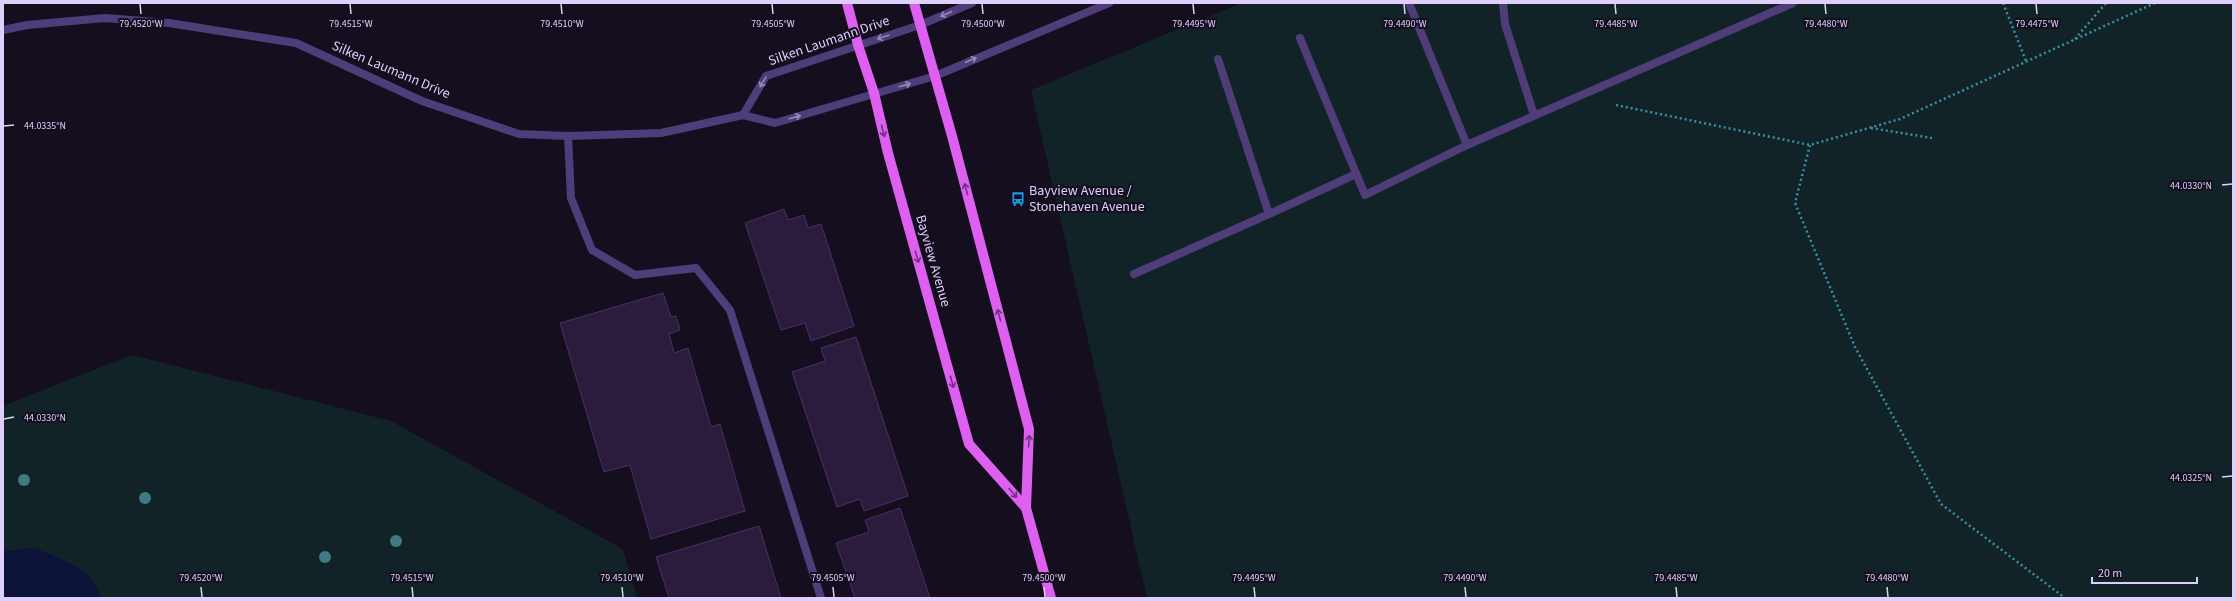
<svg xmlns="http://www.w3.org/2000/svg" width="2236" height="601" viewBox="0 0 2236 601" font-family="'Source Sans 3',sans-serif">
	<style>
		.green { fill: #122327 }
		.water { fill: #0d1238 }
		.building { fill: #2b1c3d; stroke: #483067 }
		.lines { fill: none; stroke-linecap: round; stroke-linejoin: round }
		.path { stroke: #3891a6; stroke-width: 2.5; stroke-dasharray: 2 3; stroke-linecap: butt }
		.service { stroke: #4e3d79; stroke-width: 8 }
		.minor { stroke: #4e3d79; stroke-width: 8 }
		.tertiary { stroke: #4e3d79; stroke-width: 8 }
		.primary { stroke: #de60f1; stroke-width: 10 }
		.tree { fill: #407a82 }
		.oneway { stroke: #9686ba }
		.oneway2 { stroke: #6f337d }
		.ticks { fill: none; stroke: #dfcffb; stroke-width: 1.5 }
		.labels { text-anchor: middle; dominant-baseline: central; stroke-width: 4; stroke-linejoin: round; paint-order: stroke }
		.street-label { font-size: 14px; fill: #dfcffb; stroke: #150e1e }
		.poi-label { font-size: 14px; fill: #dfcffb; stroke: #150e1e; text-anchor: start }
		.ticks-label { font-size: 10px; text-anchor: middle; fill: #dfcffb; stroke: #150e1e; stroke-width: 4; stroke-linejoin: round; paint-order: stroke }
	</style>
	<rect width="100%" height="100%" fill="#150e1e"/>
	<g class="green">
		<polygon points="1241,3 2233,3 2233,598 1147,598 1031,90"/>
		<polygon points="132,355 391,421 623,549 637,598 3,598 3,406"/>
	</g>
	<path class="water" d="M35,548C57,558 98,569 100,598H3V551Z"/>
	<g class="building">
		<polygon points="784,209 788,220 804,215 808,228 821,224 854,326 811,341 805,323 781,330 745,223"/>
		<polygon points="663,293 671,317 676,316 680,330 669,334 674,353 688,348 711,427 720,424 745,511 651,539 630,465 604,472 560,323"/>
		<polygon points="856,337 908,496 864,511 860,499 837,507 792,372 825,361 821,348"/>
		<polygon points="900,508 930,598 855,598 836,543 869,532 865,520"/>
		<polygon points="759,526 781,598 669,598 656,557"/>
	</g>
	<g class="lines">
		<g class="path">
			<polyline points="2003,3 2026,61"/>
			<polyline points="2075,39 2106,3"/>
			<polyline points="1616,105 1810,145 1900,119 2155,3"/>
			<polyline points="1871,128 1932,138"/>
			<polyline points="1810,145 1795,203 1855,347 1941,504 2065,598"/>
		</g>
		<g class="service">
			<polyline points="1409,3 1467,145"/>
			<polyline points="1503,3 1505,24 1534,115"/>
			<polyline points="1300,38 1365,195 1467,145 1793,3"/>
			<polyline points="1218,59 1269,214 1356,174"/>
			<polyline points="568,136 571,198 592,250 635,275 696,268 730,310 821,598"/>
			<polyline points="1134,274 1269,214"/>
		</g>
		<g class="minor">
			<polyline points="3,30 27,25 105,18 169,23 296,43 422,101 519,134 568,136 661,133 743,115 775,123 935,76"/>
			<polyline points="743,115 766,76 920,25"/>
		</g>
		<g class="tertiary">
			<polyline points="920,25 972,3"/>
			<polyline points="935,76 1109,3"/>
		</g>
		<g class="primary">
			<polyline points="847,3 858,45 874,93 888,153 969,444 1026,508"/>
			<polyline points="914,3 952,136 1029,429 1026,508 1051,598"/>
		</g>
	</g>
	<g class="tree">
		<circle cx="24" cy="480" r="6"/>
		<circle cx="145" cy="498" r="6"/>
		<circle cx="396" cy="541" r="6"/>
		<circle cx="325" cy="557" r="6"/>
	</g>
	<defs><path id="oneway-shaft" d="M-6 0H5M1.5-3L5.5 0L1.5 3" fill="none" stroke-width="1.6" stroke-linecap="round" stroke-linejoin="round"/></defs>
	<g class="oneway">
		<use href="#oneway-shaft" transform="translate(946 14) rotate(157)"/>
		<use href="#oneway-shaft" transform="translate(883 37) rotate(162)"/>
		<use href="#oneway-shaft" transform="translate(971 60) rotate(-23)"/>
		<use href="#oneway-shaft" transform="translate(763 82) rotate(121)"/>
		<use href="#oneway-shaft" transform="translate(905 85) rotate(-16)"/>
		<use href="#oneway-shaft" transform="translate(795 117) rotate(-16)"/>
	</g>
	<g class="oneway2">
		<use href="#oneway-shaft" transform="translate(883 131) rotate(76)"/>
		<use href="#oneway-shaft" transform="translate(966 189) rotate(-105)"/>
		<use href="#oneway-shaft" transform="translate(917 257) rotate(74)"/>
		<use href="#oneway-shaft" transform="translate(999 315) rotate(-105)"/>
		<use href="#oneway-shaft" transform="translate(952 382) rotate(74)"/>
		<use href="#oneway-shaft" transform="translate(1029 441) rotate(-87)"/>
		<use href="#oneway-shaft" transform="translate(1013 493) rotate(49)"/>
	</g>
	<path class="ticks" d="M140,4L141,14M350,4L351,14M561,4L562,14M772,4L773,14M982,4L983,14M1193,4L1194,14M1404,4L1405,14M1615,4L1616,14M1825,4L1826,14M2036,4L2037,14M4,126L14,125M2222,185L2232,184M4,419L14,417M2222,477L2232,476M201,587L202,597M412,587L413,597M622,587L623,597M833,587L834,597M1044,587L1045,597M1254,587L1255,597M1465,587L1466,597M1676,587L1677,597M1887,587L1888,597"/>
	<defs>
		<symbol id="bus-bare" viewBox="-9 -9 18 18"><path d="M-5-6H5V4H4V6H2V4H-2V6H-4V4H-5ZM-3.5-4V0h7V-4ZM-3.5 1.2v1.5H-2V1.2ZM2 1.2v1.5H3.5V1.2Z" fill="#149ae2" stroke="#150e1e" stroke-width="2.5" paint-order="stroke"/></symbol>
	</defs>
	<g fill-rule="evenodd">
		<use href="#bus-bare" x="1008" y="189" width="20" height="20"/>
	</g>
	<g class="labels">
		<g class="street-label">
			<text transform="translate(829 41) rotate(-19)">Silken Laumann Drive</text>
			<text transform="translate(391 70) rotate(23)">Silken Laumann Drive</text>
			<text transform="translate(933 261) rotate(74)">Bayview Avenue</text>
		</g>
		<g class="poi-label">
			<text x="1029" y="191">Bayview Avenue /<tspan x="1029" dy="16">Stonehaven Avenue</tspan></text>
		</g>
	</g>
	<g class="ticks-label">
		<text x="141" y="27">79.4520°W</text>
		<text x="351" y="27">79.4515°W</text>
		<text x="562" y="27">79.4510°W</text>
		<text x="773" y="27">79.4505°W</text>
		<text x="983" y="27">79.4500°W</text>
		<text x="1194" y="27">79.4495°W</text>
		<text x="1405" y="27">79.4490°W</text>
		<text x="1616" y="27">79.4485°W</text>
		<text x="1826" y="27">79.4480°W</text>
		<text x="2037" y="27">79.4475°W</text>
		<text x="45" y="129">44.0335°N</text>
		<text x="2191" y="189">44.0330°N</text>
		<text x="45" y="421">44.0330°N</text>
		<text x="2191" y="481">44.0325°N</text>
		<text x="201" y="581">79.4520°W</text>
		<text x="412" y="581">79.4515°W</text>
		<text x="622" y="581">79.4510°W</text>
		<text x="833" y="581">79.4505°W</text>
		<text x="1044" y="581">79.4500°W</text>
		<text x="1254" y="581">79.4495°W</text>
		<text x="1465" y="581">79.4490°W</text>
		<text x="1676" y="581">79.4485°W</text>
		<text x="1887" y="581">79.4480°W</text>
	</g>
	<rect width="2236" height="601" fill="none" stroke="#dfcffb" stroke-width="8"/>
	<path d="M2092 577v6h105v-6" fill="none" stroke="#dfcffb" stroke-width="2"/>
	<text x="2098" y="577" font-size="12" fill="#dfcffb" stroke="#150e1e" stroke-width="3" paint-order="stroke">20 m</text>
</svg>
